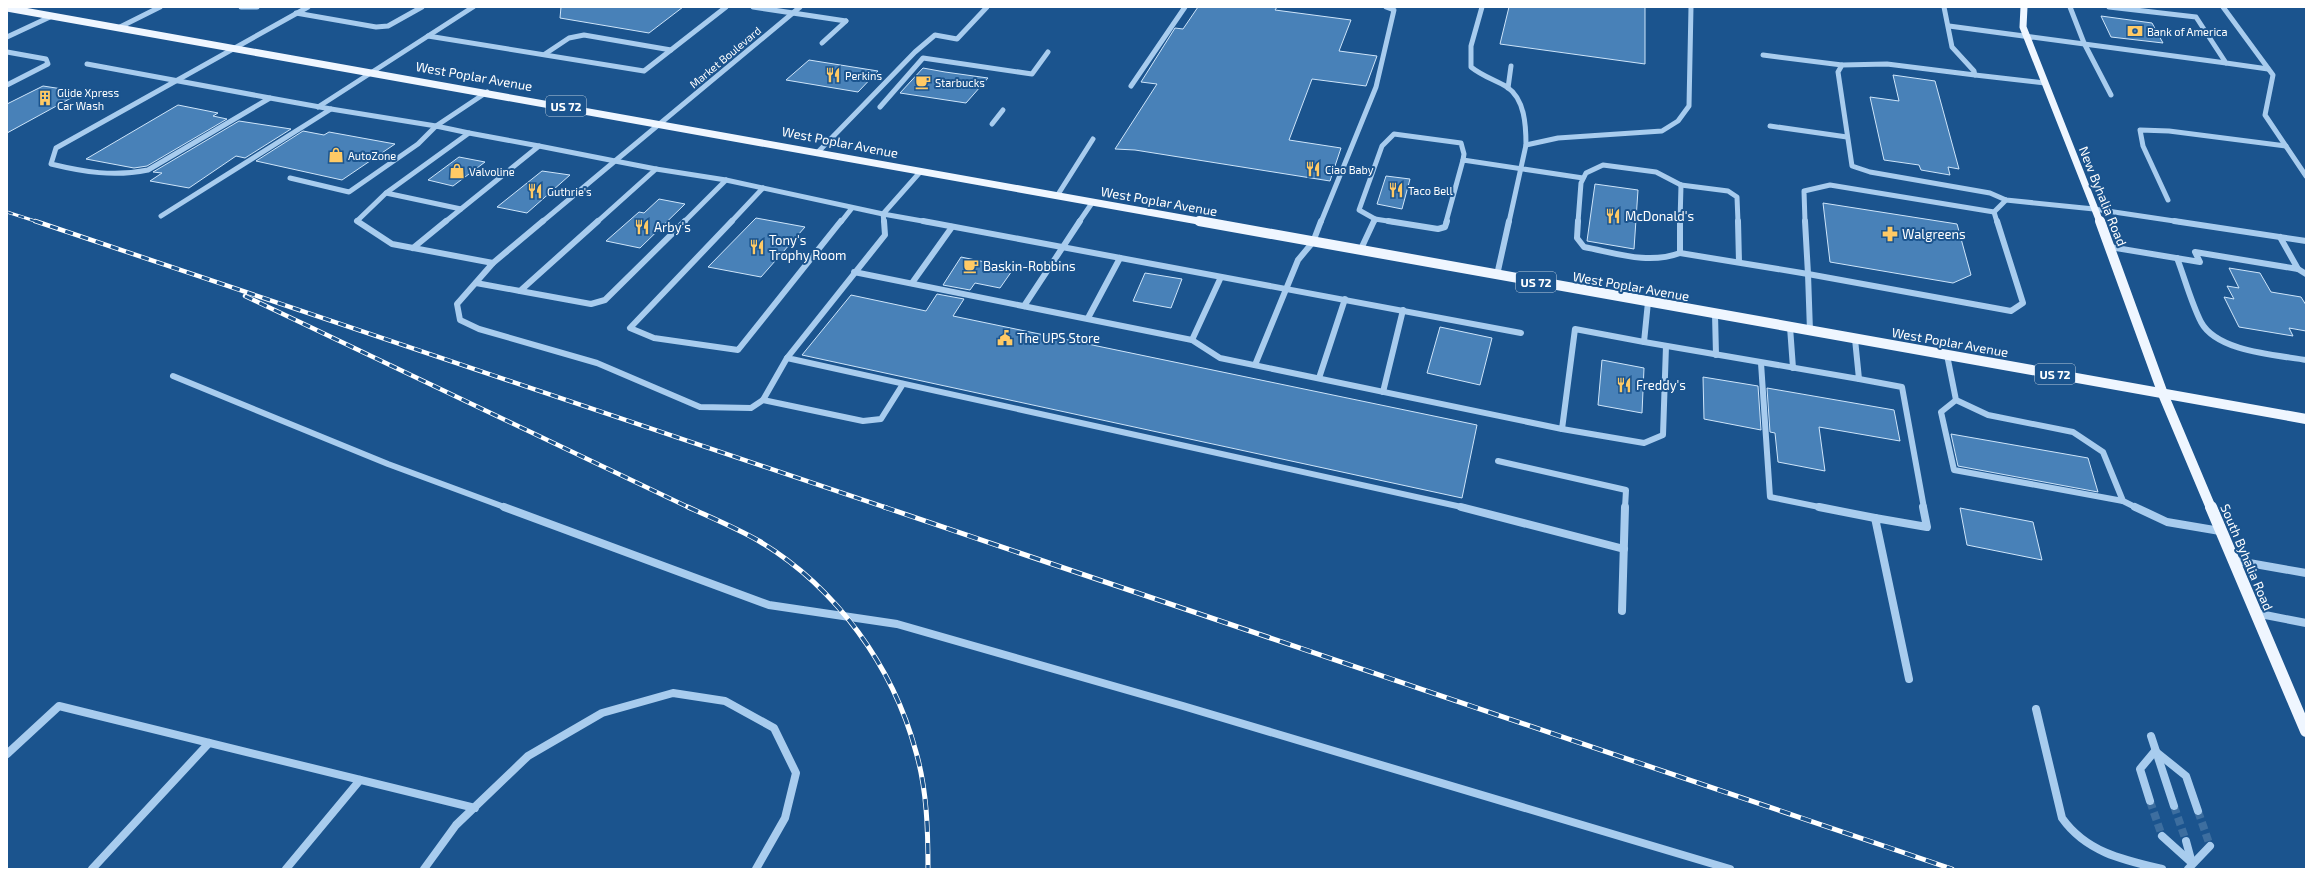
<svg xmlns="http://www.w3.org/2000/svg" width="2313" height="876" viewBox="0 0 2313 876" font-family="'Exo 2',sans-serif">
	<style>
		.building { fill: #4881b8; stroke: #cee5fa }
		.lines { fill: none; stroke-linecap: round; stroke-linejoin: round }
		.minor-tunnel { stroke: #3d6e9f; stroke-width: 8; stroke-dasharray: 8 4; stroke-linecap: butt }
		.minor-far2 { stroke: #a8ccee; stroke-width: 5 }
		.minor-far1 { stroke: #a8ccee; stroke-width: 6 }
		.minor { stroke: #a8ccee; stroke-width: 8 }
		.major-far2 { stroke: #eff6ff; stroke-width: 7 }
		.major-far1 { stroke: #eff6ff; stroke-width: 10 }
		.major { stroke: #eff6ff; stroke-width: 12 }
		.rail-far2-casing { stroke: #fff; stroke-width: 3 }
		.rail-far1-casing { stroke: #fff; stroke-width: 4.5 }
		.rail-casing { stroke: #fff; stroke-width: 5 }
		.rail-far2 { stroke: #1b548e; stroke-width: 2; stroke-dasharray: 6; stroke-linecap: butt }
		.rail-far1 { stroke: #1b548e; stroke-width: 3; stroke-dasharray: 8; stroke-linecap: butt }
		.rail { stroke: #1b548e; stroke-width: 3.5; stroke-dasharray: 11; stroke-linecap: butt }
		.labels { text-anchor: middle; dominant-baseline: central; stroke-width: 4; stroke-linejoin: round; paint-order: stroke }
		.far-poi-label { font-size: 11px; fill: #fff; stroke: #1b548e; text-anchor: start }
		.far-street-label { font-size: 11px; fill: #fff; stroke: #1b548e }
		.shield { fill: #1b548e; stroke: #bcd; stroke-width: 1 }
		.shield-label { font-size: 12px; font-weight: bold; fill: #fff }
		.street-label { font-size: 13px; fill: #fff; stroke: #1b548e }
		.poi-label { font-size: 13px; fill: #fff; stroke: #1b548e; text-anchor: start }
	</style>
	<rect width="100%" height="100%" fill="#1b548e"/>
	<g class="building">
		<polygon points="561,7 683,7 649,33 560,18"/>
		<polygon points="1198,7 1277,7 1275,10 1351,20 1339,51 1377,56 1366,86 1312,79 1289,140 1341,148 1330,181 1135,150 1115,149 1157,84 1141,82 1175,28 1183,29"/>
		<polygon points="1509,7 1645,7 1645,64 1500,44"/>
		<polygon points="2101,16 2152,23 2163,43 2111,37"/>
		<polygon points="809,60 878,71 858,92 786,80"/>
		<polygon points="923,68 945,72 988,78 966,103 900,93"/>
		<polygon points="1893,75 1935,81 1959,169 1948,167 1950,175 1921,170 1919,165 1884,160 1870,97 1899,101"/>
		<polygon points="43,86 82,92 7,133 7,104"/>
		<polygon points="178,105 218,113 213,116 227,119 147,166 134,168 86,159"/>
		<polygon points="239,121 291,129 245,158 236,156 189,188 150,181 162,173 153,172"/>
		<polygon points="303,131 324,135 329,132 395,144 342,180 256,161"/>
		<polygon points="459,157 485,162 453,186 428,180"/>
		<polygon points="542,171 570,175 527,213 497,207"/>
		<polygon points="1386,176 1410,179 1402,209 1377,204"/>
		<polygon points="1595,184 1638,190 1634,249 1587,241"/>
		<polygon points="659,199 685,204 640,248 606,241 639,212 644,213"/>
		<polygon points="1823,203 1957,224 1971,275 1953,283 1830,262"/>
		<polygon points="756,218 805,227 761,277 708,267"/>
		<polygon points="961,257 1014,268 1000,288 975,283 970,290 943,285"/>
		<polygon points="2229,268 2260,273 2271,292 2301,297 2306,305 2306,331 2289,328 2293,336 2239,327 2224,297 2234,299 2227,286 2239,288"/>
		<polygon points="1145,273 1182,279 1171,308 1133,301"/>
		<polygon points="937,294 964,299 953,316 1477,425 1462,498 802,355 851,295 926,311"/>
		<polygon points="1440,327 1492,338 1480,385 1427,373"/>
		<polygon points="1602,360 1644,368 1642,413 1598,405"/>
		<polygon points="1703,377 1758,386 1761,430 1704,419"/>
		<polygon points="1767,388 1894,410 1900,441 1819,427 1825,471 1778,462 1775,433 1770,432"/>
		<polygon points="1951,434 2088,458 2098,492 1958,466"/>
		<polygon points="1960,508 2033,522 2042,560 1967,545"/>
	</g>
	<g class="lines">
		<g class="minor-tunnel">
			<polyline points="2150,801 2162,836"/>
			<polyline points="2174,806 2186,841"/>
			<polyline points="2198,811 2210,846"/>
		</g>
		<g class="minor-far2">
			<polyline points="241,7 257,7"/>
			<polyline points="753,7 846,21"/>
			<path d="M1482,7L1471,46V67C1482,76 1495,80 1507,87C1525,99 1526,126 1526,145"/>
			<polyline points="1944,7 1952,47 1974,71 1975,75 2045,83"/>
			<polyline points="2070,7 2084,43 2111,95"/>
			<polyline points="2109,7 2196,17 2226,63 2268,69"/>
			<polyline points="2223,7 2273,75 2265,115 2306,176"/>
			<polyline points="296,13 376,27 388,26 422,7"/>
			<polyline points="1949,26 2226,63"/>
			<polyline points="120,27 160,7"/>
			<polyline points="428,36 644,71 726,7"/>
			<polyline points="7,37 52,16"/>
			<polyline points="822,43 846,21"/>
			<polyline points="7,52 46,59 48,64 7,85"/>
			<polyline points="545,54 569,38 584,35 671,50"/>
			<polyline points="1763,55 1842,65"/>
			<polyline points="87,64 270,98"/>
			<polyline points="1975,75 1887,64 1842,65 1838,72 1852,166 1870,172 1990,193 2006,200 2094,209 2181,222"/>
			<polyline points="1131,86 1185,7"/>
			<polyline points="1508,88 1511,66"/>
			<polyline points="318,107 473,7"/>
			<polyline points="880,107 923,58 1032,74 1048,52"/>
			<polyline points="331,109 436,126 487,92"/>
			<polyline points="992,124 1003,110"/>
			<polyline points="1770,126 1847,137"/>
			<polyline points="539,146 615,161 800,7"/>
			<polyline points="818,152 915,52 935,35 957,39 987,7"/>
			<polyline points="656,169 726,180 883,214 884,222"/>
			<polyline points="921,171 883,214 928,222"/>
			<polyline points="290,178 349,192 418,144 436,126 469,133 386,193 357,221 359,222"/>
			<polyline points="1681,185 1728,191 1737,197 1738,222"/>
			<polyline points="386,193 461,209 539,146 469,133"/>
			<polyline points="1057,196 1093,139"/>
			<polyline points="2168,200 2143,146 2140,130 2169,131 2286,146"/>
			<polyline points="1994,212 2006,200"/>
			<path d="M161,216L331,109L270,98L148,170C114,177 84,172 51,164L56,148L308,7"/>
			<polyline points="1375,219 1359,210 1382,146 1394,134 1461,143 1464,154 1463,160"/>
			<polyline points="445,222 461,209"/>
			<polyline points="542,222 615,161 656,169 597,222"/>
			<polyline points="684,222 726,180"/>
			<polyline points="731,222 763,188"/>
			<polyline points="841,222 852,208"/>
			<polyline points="1079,222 1092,203"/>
			<polyline points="1321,222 1376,87 1394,10 1386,7"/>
			<polyline points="1374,222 1375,219 1394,222"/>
			<polyline points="1446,222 1463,160 1583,178"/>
			<polyline points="1509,222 1526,145 1558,138 1662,131 1678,121 1689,106 1691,7"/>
			<polyline points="1578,222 1581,183 1586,173 1603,165 1656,172 1681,185"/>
			<polyline points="1680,222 1681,185"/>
			<polyline points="1805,222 1804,191 1830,185 1994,212 1997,222"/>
		</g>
		<g class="minor-far1">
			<polyline points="357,221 392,244 493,263"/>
			<polyline points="543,221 493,263 457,304 460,320 479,329 597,363 700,407 751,408 763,400 787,358"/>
			<polyline points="732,221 630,328 654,338 738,350 841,221"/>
			<polyline points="884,221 885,235 787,358 1466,508"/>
			<polyline points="923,221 1521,333"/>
			<polyline points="1388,221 1438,229 1445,227 1447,221"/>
			<path d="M1578,221L1577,238L1584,247C1616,253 1648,265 1680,253V221"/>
			<polyline points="1738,221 1739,262"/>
			<polyline points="1805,221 1808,274"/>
			<polyline points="2174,221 2306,241"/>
			<polyline points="2110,247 2200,262 2195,252 2298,269 2280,237"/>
			<polyline points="413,248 446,221"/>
			<polyline points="1360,251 1374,221"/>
			<polyline points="1680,253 1808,274"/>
			<path d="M2177,258C2185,279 2191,302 2201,322C2217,352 2277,355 2306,360"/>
			<polyline points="2298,269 2306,274"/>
			<polyline points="854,272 1192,340 1220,358 1562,429 1575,329 1644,342 1648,302"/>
			<polyline points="1808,274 2011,311 2023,303 1997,221"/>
			<polyline points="1808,274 1810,331"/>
			<polyline points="1497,275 1509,221"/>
			<polyline points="476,283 520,291 598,221"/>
			<polyline points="912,283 952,227"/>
			<polyline points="520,291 591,304 605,300 685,221"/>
			<polyline points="1024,306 1080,221"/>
			<polyline points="1715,314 1716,355"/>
			<polyline points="1088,318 1120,258"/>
			<polyline points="1790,327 1793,368"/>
			<polyline points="1192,340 1221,277"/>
			<polyline points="1644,342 1859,379 1855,339"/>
			<polyline points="1947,355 1956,400 1988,415 2073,432 2103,452 2123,501 2137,508"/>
			<polyline points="1761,363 1770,497 1824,508"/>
			<polyline points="1255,365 1298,260 1313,242 1321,221"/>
			<polyline points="173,376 388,464 507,508"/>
			<polyline points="1319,378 1345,299"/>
			<polyline points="1859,379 1902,387 1924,508"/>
			<polyline points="1383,392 1403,310"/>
			<polyline points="763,400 863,421 881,419 903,384"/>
			<polyline points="1956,400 1941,412 1954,470 2123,501"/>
			<polyline points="1562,429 1644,443 1663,435 1666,346"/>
			<polyline points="1498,461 1626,490 1625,508"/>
		</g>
		<g class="minor">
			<polyline points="504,507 769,605 897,624 1183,706 1730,869"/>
			<polyline points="1461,507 1624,549"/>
			<polyline points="1819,507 1875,518"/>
			<polyline points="2135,507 2167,522 2220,531"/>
			<polyline points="2232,560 2306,573"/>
			<polyline points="1622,611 1625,507"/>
			<polyline points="2255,613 2306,623"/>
			<polyline points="1909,679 1875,518 1927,527 1923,507"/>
			<path d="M2036,709L2062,818C2086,852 2123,860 2162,869"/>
			<polyline points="2151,736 2174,806"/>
			<polyline points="2155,751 2186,776 2198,811"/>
			<polyline points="7,754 59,706 475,808"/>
			<polyline points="2150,801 2140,769 2155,751"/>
			<polyline points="2162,836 2192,863"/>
			<polyline points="2186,841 2192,863"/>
			<polyline points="92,869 209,743"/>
			<polyline points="286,869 360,780"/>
			<polyline points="424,869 456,825 528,756 602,713 673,693 725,701 774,728 796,773 785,818 756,869"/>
			<polyline points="2188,869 2210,846"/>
		</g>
		<g class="major-far2">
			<polyline points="2024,7 2023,27 2100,222"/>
			<polyline points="7,8 1204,222"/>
		</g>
		<g class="major-far1">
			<polyline points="1199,221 2306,419"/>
			<polyline points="2100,221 2163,394 2211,508"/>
		</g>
		<polyline class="major" points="2211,507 2306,731"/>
		<defs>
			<polyline id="rail-far2" points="7,212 38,222"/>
			<g id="rail-far1">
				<polyline points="35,221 887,508"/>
				<polyline points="245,296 690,508"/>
			</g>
			<g id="rail">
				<path d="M688,507C712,518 736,528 759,541C836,587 893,666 916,752C927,790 928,830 928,869"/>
				<polyline points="884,507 1952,869"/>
			</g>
		</defs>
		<use href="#rail-far2" class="rail-far2-casing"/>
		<use href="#rail-far1" class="rail-far1-casing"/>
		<use href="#rail" class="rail-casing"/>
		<use href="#rail-far2" class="rail-far2"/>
		<use href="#rail-far1" class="rail-far1"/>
		<use href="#rail" class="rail"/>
	</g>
	<defs>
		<symbol id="bank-bare" viewBox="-9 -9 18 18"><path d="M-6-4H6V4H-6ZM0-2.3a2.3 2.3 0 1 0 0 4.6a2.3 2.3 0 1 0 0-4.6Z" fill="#ffca65" stroke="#1b548e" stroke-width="2.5" paint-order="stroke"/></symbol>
		<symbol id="restaurant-bare" viewBox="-9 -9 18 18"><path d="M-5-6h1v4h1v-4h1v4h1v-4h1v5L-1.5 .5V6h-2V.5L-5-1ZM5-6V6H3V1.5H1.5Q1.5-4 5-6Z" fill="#ffca65" stroke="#1b548e" stroke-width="2.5" paint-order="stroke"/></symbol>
		<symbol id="cafe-bare" viewBox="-9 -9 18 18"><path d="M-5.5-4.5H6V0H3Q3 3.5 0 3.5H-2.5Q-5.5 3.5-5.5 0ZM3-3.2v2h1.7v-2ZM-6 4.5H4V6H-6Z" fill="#ffca65" stroke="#1b548e" stroke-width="2.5" paint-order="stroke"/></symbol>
		<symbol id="building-bare" viewBox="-9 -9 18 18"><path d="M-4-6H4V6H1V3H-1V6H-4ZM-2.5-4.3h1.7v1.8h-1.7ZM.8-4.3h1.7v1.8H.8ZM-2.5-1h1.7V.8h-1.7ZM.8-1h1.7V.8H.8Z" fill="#ffca65" stroke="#1b548e" stroke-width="2.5" paint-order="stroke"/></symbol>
		<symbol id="shop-bare" viewBox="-9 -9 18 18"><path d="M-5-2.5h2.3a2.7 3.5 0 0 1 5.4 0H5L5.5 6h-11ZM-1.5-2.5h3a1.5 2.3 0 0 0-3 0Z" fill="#ffca65" stroke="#1b548e" stroke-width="2.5" paint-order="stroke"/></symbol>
		<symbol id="pharmacy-bare" viewBox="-9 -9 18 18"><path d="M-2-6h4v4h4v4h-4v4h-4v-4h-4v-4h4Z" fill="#ffca65" stroke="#1b548e" stroke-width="2.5" paint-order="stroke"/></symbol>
		<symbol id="civic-bare" viewBox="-9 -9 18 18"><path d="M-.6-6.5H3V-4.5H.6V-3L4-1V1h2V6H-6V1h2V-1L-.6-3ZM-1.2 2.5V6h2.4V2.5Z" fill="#ffca65" stroke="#1b548e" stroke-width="2.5" paint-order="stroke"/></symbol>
	</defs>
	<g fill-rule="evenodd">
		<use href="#bank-bare" x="2124" y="20" width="22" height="22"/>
		<use href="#restaurant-bare" x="822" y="64" width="22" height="22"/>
		<use href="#cafe-bare" x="912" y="71" width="22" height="22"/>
		<use href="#building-bare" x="34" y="87" width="22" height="22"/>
		<use href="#shop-bare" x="325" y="144" width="22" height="22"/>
		<use href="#restaurant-bare" x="1302" y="158" width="22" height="22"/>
		<use href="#shop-bare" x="446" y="160" width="22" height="22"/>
		<use href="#restaurant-bare" x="1385" y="179" width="22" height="22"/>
		<use href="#restaurant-bare" x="524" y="180" width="22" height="22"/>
		<use href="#restaurant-bare" x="1602" y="205" width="22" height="22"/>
		<use href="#restaurant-bare" x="631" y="216" width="22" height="22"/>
		<use href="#pharmacy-bare" x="1879" y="223" width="22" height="22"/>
		<use href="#restaurant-bare" x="746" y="236" width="22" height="22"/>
		<use href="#cafe-bare" x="960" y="255" width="22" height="22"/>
		<use href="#civic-bare" x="994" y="327" width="22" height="22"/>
		<use href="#restaurant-bare" x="1613" y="374" width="22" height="22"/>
	</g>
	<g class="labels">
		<g class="far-poi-label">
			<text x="2147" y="31">Bank of America</text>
			<text x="845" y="75">Perkins</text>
			<text x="935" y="82">Starbucks</text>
			<text x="57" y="92">Glide Xpress<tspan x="57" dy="13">Car Wash</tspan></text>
			<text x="348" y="155">AutoZone</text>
			<text x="1325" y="169">Ciao Baby</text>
			<text x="469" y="171">Valvoline</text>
			<text x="1408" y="190">Taco Bell</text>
			<text x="547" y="191">Guthrie's</text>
		</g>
		<g class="far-street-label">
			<text transform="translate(725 57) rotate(-40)">Market Boulevard</text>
		</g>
		<g class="shield">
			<rect x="546" y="96" width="40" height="20" rx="3"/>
			<rect x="1516" y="272" width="40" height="20" rx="3"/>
			<rect x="2035" y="364" width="40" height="20" rx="3"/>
		</g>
		<g class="shield-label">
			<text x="566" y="106">US 72</text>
			<text x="1536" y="282">US 72</text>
			<text x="2055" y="374">US 72</text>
		</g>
		<g class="street-label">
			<text transform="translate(474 76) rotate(10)">West Poplar Avenue</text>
			<text transform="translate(840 142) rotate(11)">West Poplar Avenue</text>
			<text transform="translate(2103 196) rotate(68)">New Byhalia Road</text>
			<text transform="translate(1159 201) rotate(10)">West Poplar Avenue</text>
			<text transform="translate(1631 286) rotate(10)">West Poplar Avenue</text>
			<text transform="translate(1950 342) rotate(10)">West Poplar Avenue</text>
			<text transform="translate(2247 557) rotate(67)">South Byhalia Road</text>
		</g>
		<g class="poi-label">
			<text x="1625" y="216">McDonald's</text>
			<text x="654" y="227">Arby's</text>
			<text x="1902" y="234">Walgreens</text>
			<text x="769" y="240">Tony's<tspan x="769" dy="15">Trophy Room</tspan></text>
			<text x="983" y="266">Baskin-Robbins</text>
			<text x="1017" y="338">The UPS Store</text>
			<text x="1636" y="385">Freddy's</text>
		</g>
	</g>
	<rect width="2313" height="876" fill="none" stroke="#ffffff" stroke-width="16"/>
</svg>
